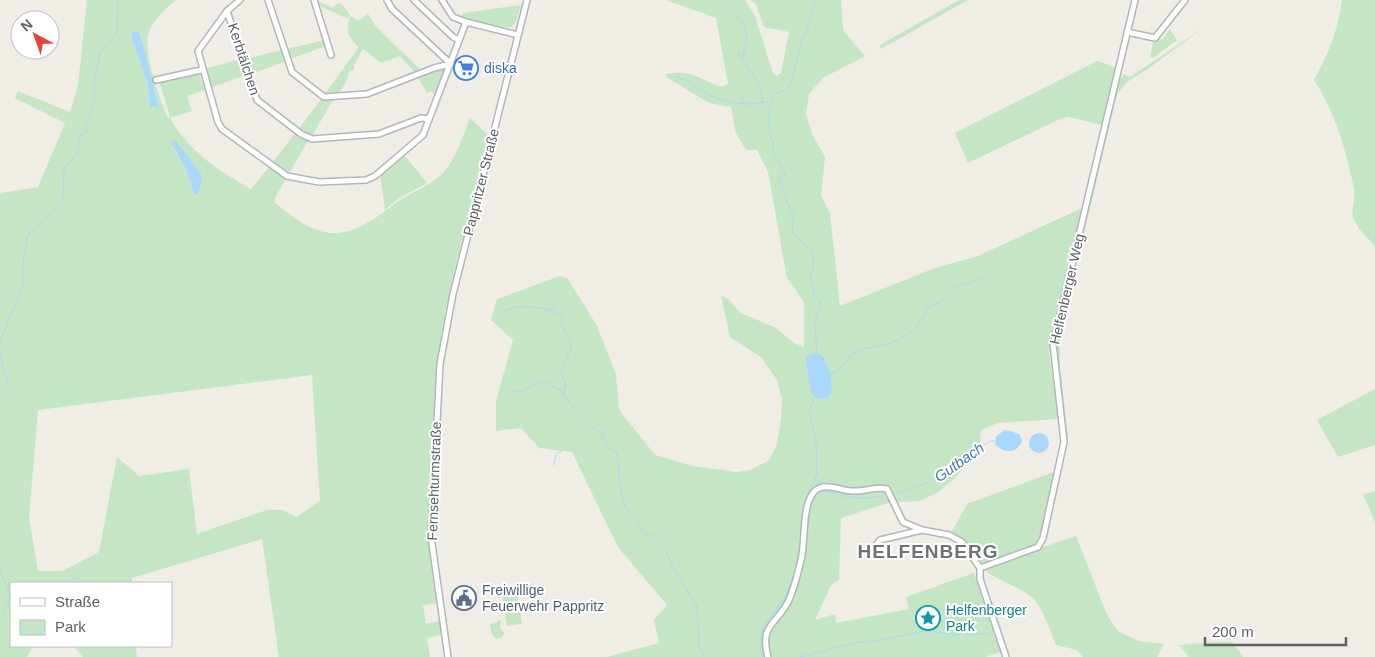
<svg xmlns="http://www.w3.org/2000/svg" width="1375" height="657" viewBox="0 0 1375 657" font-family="Arial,sans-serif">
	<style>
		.green { fill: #c4e6c4; fill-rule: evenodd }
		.water { fill: #a9d8fc }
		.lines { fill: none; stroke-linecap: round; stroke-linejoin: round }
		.stream { stroke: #a9d8fc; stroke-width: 1 }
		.minor-casing { stroke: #b3b6ba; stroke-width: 8 }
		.minor { stroke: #fff; stroke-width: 5 }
		.labels { text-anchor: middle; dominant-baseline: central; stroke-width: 4; stroke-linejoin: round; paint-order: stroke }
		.street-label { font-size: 14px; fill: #5e6166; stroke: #fff }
		.shop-label { font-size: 14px; fill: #366cbe; stroke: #fff; text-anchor: start }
		.service-label { font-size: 14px; fill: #4e5e75; stroke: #fff; text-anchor: start }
		.culture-label { font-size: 14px; fill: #0d838f; stroke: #fff; text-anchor: start }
		.water-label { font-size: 15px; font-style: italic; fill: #4578ae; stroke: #fff }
		.district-label { font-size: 19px; font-weight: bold; letter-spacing: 1px; fill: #6f7378; stroke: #fff }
	</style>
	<rect width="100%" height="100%" fill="#efede6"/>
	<g class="green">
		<path d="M87,0H176C165,9 154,19 149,32C142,52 160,99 168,118L170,117L159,81L199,74L205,90L187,96L192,111L170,118C189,152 218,170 251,189L269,167L287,177L275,198V203C292,216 309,231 331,233C358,235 381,213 402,199C416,190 431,185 443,173C456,159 463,136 470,118L490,137C474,199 454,261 443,324C435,369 434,414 431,460C429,508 427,555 437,603L423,605L426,624L440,621L442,635L427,638L430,657H279L262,539L132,578V583H11V646H33L27,657H0V193L38,187L65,123L15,98L18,91L70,112L78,85ZM131,32H139L160,108L150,107L148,84L133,43ZM171,144L202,180L194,194L185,167ZM312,375L320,501L296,517L283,510H267L197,534L189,469L139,476L117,457L99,552L62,571H38L29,518L38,410Z"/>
		<polygon points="316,0 333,8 336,4 341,3 350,15 348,19 318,5"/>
		<path d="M666,0H745L755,16L773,73L777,76L781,73L789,32L764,27L756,4L751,0H841L843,30L865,56L823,78L809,94L806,114L812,134L825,157L821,195L830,213L840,306L935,268L978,256L1084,207L1052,328L1049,354L1059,419L998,423L981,430L979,450L954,479L937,493L919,501L888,503L841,518L839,580L831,585L815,620L835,614L836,623L909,609L906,597L974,573L1001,652L985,657H607L659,643L654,620L667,605L618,547L572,452L539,448L521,428L496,431V401L513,340L491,320L497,299L560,276L568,279L597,326L616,374L619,410L655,455L693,466L736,472L751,470L769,460L777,445L781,418L782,399L777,380L761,357L730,337L721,296L727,298L741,313L776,328L794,343L804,347V302L787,278L768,172L757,150H746L736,133L731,107L709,103L666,77V74C695,69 699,81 723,87L728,83L716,18Z"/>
		<polygon points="959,0 968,0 881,49 880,45"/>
		<path d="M1342,0H1375V246C1369,238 1359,231 1355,222C1349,212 1356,199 1354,188C1346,150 1335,112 1314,80C1330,51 1337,32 1342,0Z"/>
		<polygon points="521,5 516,22 510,28 462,19 463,13"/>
		<path d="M368,14L377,28L422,71L415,73L400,56L381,63L363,49L354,65V70L349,71C348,80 344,87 337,94L324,95L359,47C349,39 344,28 351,16L358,21Z"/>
		<polygon points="1203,28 1145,71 1127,82 1117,94 1060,334 1060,366 1068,438 1047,538 1066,439 1055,358 1055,341 1071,281 1116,86 1119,86 1118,77 1122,78 1123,74 1130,77"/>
		<polygon points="1170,29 1177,40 1153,58 1150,57 1153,43 1160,39 1162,40"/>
		<polygon points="325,40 326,46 290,59 286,49"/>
		<polygon points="282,50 286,61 251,74 245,59"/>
		<polygon points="241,59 246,75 210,88 204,69"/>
		<polygon points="1097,61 1116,68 1102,125 1069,117 1060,119 968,163 955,133"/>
		<polygon points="443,68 445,70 435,96 432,91 427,93 417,76"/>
		<polygon points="322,98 334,98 312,136 307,135 298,130"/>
		<polygon points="296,132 309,139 290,172 273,162"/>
		<polygon points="404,155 427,183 399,198 385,210 380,174"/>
		<polygon points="1375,389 1375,445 1338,457 1317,420"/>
		<path d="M1054,472L1039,541L1040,548L1076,536L1107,615L1118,631L1138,641L1164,644L1157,657H1083L1077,650L1056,645C1051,633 1042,607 1034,599C1019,585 996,582 981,566C968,552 974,545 951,533L967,504Z"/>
		<polygon points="1375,491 1375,522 1363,494"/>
		<polygon points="517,593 522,624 507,626 502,595"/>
		<polygon points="498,620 501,621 500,628 504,633 502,637 497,639 492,635 490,624 497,623"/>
		<polygon points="1216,642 1232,642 1243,657 1189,657 1179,645"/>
		<polygon points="74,646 136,646 137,657 83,657"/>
	</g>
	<g class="water">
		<polygon points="139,31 158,102 160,108 150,107 148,84 133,43 131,32"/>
		<polygon points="175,140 201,174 202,180 198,194 194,194 185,167 171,143"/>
		<path d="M813,354H820C829,363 837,389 827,399L818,398L811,393L806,360V357Z"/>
		<path d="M1005,430L1011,431L1020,435L1022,441C1017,454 1004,454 995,444L996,436Z"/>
		<circle cx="1039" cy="443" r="10"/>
	</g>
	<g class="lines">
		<g class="stream">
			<path d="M815,0L807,31L801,43L791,83L786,90L774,94C768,107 766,131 774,143L772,152L786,175L779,180L785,192L786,201L794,216L792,232L812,251L814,263L810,279L814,286V297L820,301C822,309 817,312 815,320C814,324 817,346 817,354"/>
			<polyline points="732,12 741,19 745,28 747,40 742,59 760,85 763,102 768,103"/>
			<polyline points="738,52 742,58"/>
			<path d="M676,77C685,79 688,82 696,87C713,100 742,108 763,102"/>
			<polyline points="741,96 743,102"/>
			<polyline points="550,310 558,301"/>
			<path d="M503,311C519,303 549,307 563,316L561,324L572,345L561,373L566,386L564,394C570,405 592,430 603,434C604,444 608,448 617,453C619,469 619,490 625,505C630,516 640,521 643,532L651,535L666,550L674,570L697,606L699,647L705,657"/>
			<polyline points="0,341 24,284 22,273 27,236 60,203 63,197 64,169 78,152 79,137 87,132 86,121 91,114 95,97 94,83 100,53 117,32 118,0"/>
			<polyline points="0,351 2,364 8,381 0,387"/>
			<polyline points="829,374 839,370 851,355 864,349 892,343 904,337 917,326 928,308 946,298 955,288 983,278"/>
			<polyline points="511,392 518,392 544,381 564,393"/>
			<polyline points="554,465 556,455 563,450"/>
			<polyline points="896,493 931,482 941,472 952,467 990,441 994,441"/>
			<polyline points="810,495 809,492 817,474 816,441 809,411 815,395"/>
			<path d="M814,497L821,490C847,497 855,500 882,496"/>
			<polyline points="809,511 812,501"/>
			<polyline points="0,570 11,598 2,612"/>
			<polyline points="66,583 80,578"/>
			<polyline points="11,599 11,608"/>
			<polyline points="964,635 990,633"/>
			<polyline points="873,641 926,631 959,635"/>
			<polyline points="762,657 760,642 763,626 784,599 796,571 803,514"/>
			<path d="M800,657C823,652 844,644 868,641"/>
		</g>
		<defs>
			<g id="minor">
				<polyline points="240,0 227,11 198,51 218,122 222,129 287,176 319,182 366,180 375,176 423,135 466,22 518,35"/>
				<polyline points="268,0 292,72 324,97 367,94 434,68 451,64"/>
				<polyline points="314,0 331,55"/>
				<polyline points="387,0 392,9 451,64"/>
				<polyline points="414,0 453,37 459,40"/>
				<polyline points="442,0 453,17 466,22"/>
				<polyline points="227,11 257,100 301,134 312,139 379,134 421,118 429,119"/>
				<polyline points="1127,32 1155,38 1185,0"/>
				<polyline points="156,80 201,70"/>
				<polyline points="876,545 880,540 922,530"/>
				<polyline points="980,568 1038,547 1043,538 1064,442 1053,344 1135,0"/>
				<polyline points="448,657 431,537 440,364 453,294 527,0"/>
				<path d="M768,657C759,624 777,625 789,600C794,588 798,573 801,560C806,541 801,502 816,490C826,482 841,491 852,491C864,492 876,486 887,489L903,522L922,530L949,535L962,542L980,568V579L1006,657"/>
			</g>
		</defs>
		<use href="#minor" class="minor-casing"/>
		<use href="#minor" class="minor"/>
	</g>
	<defs>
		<symbol id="supermarket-ring" viewBox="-11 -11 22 22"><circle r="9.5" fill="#fff" stroke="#3f7fe0" stroke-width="1.5"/><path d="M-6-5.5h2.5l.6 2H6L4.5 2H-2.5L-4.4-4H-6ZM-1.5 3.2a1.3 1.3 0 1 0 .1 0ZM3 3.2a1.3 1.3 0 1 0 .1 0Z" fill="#3f7fe0"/></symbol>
		<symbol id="civic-ring" viewBox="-11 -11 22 22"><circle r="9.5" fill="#fff" stroke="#5c6f8a" stroke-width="1.5"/><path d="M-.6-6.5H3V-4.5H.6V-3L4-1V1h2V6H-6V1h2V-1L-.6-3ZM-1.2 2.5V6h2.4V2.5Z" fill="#5c6f8a"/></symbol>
		<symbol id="sight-ring" viewBox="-11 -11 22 22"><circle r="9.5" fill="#fff" stroke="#0f9aa8" stroke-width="1.5"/><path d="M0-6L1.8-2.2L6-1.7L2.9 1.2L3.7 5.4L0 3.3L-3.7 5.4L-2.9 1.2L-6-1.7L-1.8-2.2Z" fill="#0f9aa8"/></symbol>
	</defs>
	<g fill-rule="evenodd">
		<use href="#supermarket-ring" x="452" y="54" width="28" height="28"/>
		<use href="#civic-ring" x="450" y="584" width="28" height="28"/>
		<use href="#sight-ring" x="914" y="604" width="28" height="28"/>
	</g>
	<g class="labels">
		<g class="street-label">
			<text transform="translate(244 59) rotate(72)">Kerbtälchen</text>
			<text transform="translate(481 182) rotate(-76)">Pappritzer Straße</text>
			<text transform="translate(1067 289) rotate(-77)">Helfenberger Weg</text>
			<text transform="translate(434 481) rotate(-88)">Fernsehturmstraße</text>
		</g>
		<g class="shop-label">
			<text x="484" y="68">diska</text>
		</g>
		<g class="service-label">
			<text x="482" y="590">Freiwillige<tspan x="482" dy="16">Feuerwehr Pappritz</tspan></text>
		</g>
		<g class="culture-label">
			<text x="946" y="610">Helfenberger<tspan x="946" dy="16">Park</tspan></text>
		</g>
		<g class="water-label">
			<text transform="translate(959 462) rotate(-35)">Gutbach</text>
		</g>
		<g class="district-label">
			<text x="928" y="551">HELFENBERG</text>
		</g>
	</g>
	<rect x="10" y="582" width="162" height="65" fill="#ffffff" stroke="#bfc0c2"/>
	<rect x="20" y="598" width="25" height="8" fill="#ffffff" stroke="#bfc0c2"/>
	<text x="55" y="607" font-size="15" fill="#5e6166">Straße</text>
	<rect x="20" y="620" width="25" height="15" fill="#c4e6c4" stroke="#bfc0c2"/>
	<text x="55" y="632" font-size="15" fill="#5e6166">Park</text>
	<g transform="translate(35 35) rotate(319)"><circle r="24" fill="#ffffff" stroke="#bfc0c2"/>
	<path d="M0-4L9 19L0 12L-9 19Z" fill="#e44538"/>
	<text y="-8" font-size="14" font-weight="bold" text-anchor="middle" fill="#5e6166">N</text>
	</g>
	<path d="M1205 637v8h141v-8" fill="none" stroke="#5e6166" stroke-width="2.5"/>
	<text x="1212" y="637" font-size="15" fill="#5e6166" stroke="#ffffff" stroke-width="4" paint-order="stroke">200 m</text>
</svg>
